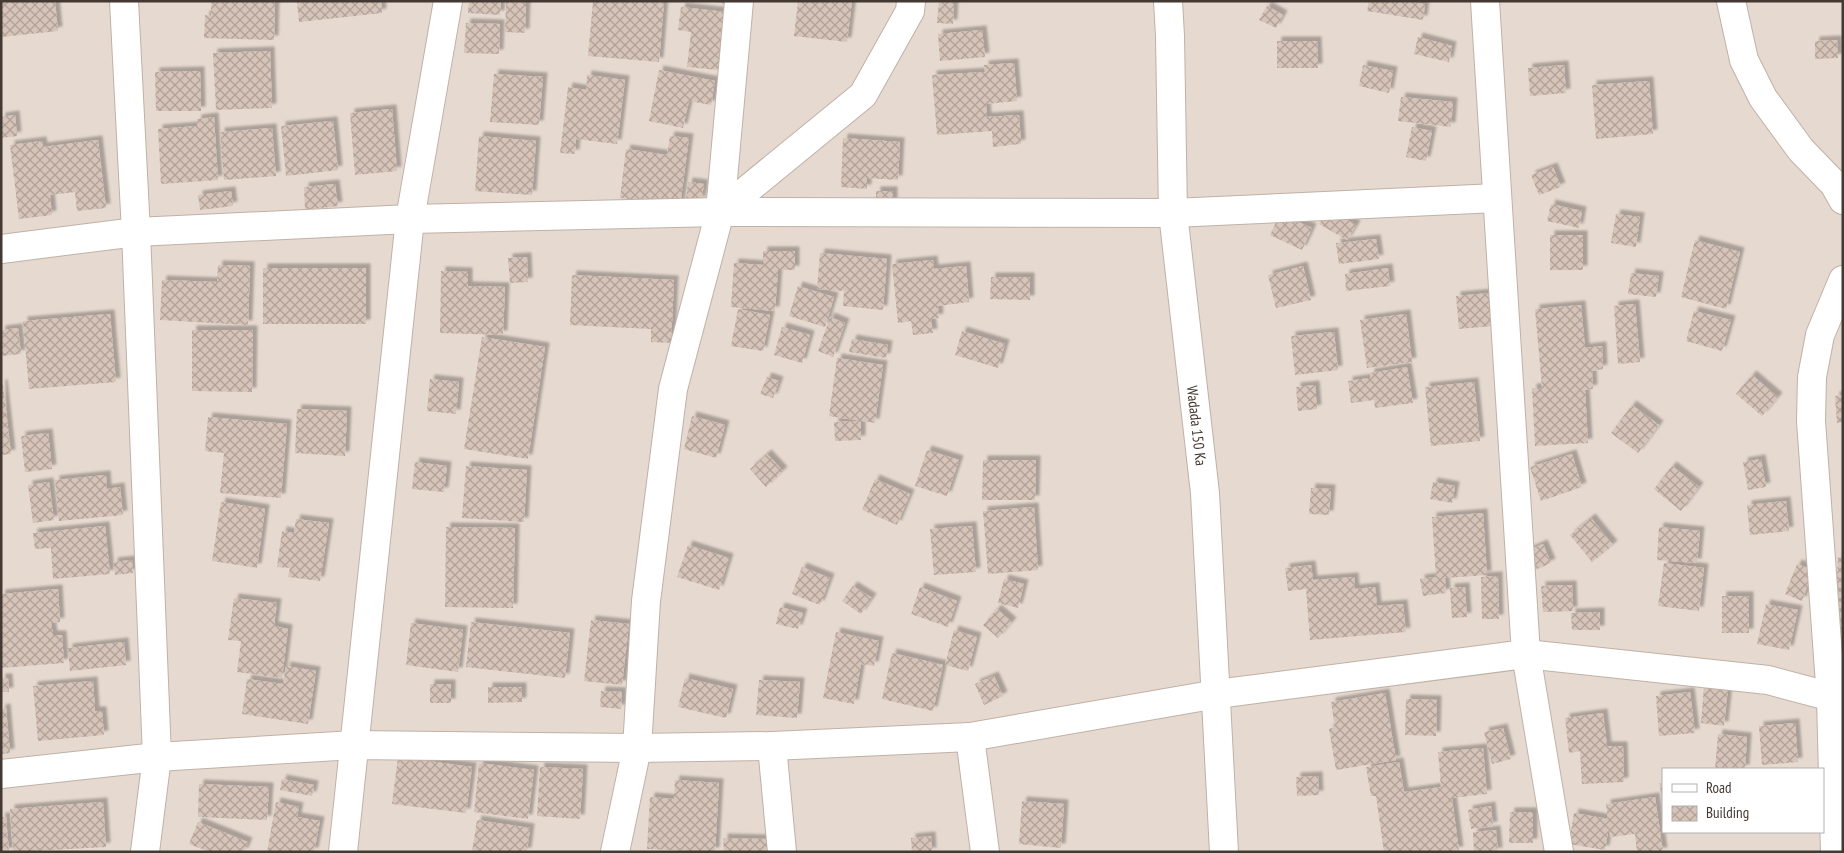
<svg xmlns="http://www.w3.org/2000/svg" width="1844" height="853" viewBox="0 0 1844 853" font-family="'PT Sans Narrow',sans-serif">
	<style>
		.residential { fill: #e6d9cf; fill-rule: evenodd }
		.building { fill: url(#building-cross-hatch); filter: url(#shadow) }
		.lines { fill: none; stroke-linecap: round; stroke-linejoin: round }
		.minor-casing { stroke: #c0b1a7; stroke-width: 30 }
		.tertiary-casing { stroke: #c0b1a7; stroke-width: 30 }
		.minor { stroke: #fff; stroke-width: 28 }
		.tertiary { stroke: #fff; stroke-width: 28 }
		.labels { text-anchor: middle; dominant-baseline: central; stroke-width: 4.5; stroke-linejoin: round; paint-order: stroke }
		.street-label { font-size: 15px; fill: #433832; stroke: #fff }
	</style>
	<defs>
		<pattern id="building-cross-hatch" width="8" height="8" patternUnits="userSpaceOnUse" patternTransform="scale(1.25)"><rect width="8" height="8" fill="#d7c4b9"/><path d="M0 0l8 8M0 8l8-8" fill="none" stroke="#b0a097"/></pattern>
		<filter id="shadow"><feDropShadow dx="4.5" dy="-4.5" stdDeviation="1" flood-color="#0004"/></filter>
	</defs>
	<rect width="100%" height="100%" fill="#f2e9e1"/>
	<path class="residential" d="M1,1H1843V852H1ZM1663,769H1823V832H1663Z"/>
	<g class="building">
		<polygon points="1,1 55,1 58,31 1,37"/>
		<polygon points="211,1 275,1 274,40 204,38 205,15 211,16"/>
		<polygon points="297,1 381,1 382,13 299,22"/>
		<polygon points="469,1 501,1 500,15 468,13"/>
		<polygon points="593,1 664,1 659,62 588,56"/>
		<polygon points="712,1 726,1 725,4"/>
		<polygon points="798,1 852,1 847,42 794,36"/>
		<polygon points="939,1 954,1 953,24 937,23"/>
		<polygon points="1369,1 1409,1 1425,4 1423,20 1367,11"/>
		<polygon points="506,2 526,3 525,33 505,32"/>
		<polygon points="1267,6 1283,15 1276,28 1259,20"/>
		<polygon points="681,7 725,12 718,70 687,67 691,32 678,30"/>
		<polygon points="466,23 500,24 499,54 464,53"/>
		<polygon points="982,30 985,57 940,61 938,34"/>
		<polygon points="1418,37 1452,46 1449,62 1414,54"/>
		<polygon points="1837,40 1838,58 1815,59 1815,41"/>
		<polygon points="1277,41 1317,41 1318,68 1277,68"/>
		<polygon points="270,51 272,108 216,110 213,53"/>
		<polygon points="1014,63 1017,101 986,104 987,117 1019,115 1021,144 993,147 992,131 937,135 932,75 985,72 984,65"/>
		<polygon points="1363,65 1393,71 1389,93 1359,86"/>
		<polygon points="1564,65 1566,93 1530,96 1528,68"/>
		<polygon points="659,70 715,81 711,105 689,101 683,128 649,121"/>
		<polygon points="200,71 201,111 156,111 155,72"/>
		<polygon points="494,74 543,77 539,125 490,122"/>
		<polygon points="587,75 625,80 617,144 576,139 575,154 560,153 568,87 586,90"/>
		<polygon points="1649,81 1653,134 1596,139 1592,85"/>
		<polygon points="1401,97 1453,102 1451,127 1398,121"/>
		<polygon points="392,109 397,171 355,175 350,113"/>
		<polygon points="15,115 17,136 1,138 1,117"/>
		<polygon points="214,117 218,180 161,184 158,129 197,126 197,119"/>
		<polygon points="333,121 338,170 286,176 281,126"/>
		<polygon points="1412,127 1432,131 1426,161 1406,157"/>
		<polygon points="272,128 276,176 224,180 220,132"/>
		<polygon points="479,136 536,141 532,195 475,191"/>
		<polygon points="670,136 689,138 680,206 620,198 626,149 667,155"/>
		<polygon points="843,138 900,142 898,180 867,178 867,189 841,187"/>
		<polygon points="98,140 106,208 77,211 75,192 50,195 52,215 19,219 10,145 42,141 43,147"/>
		<polygon points="1553,167 1561,187 1539,195 1531,175"/>
		<polygon points="688,182 704,184 701,201 686,198"/>
		<polygon points="335,184 338,206 305,210 304,187"/>
		<polygon points="231,191 233,206 200,210 198,195"/>
		<rect x="876" y="191" width="17" height="13"/>
		<polygon points="1551,204 1582,211 1579,228 1547,221"/>
		<polygon points="1328,209 1356,225 1347,240 1319,224"/>
		<polygon points="1280,214 1312,228 1302,250 1270,235"/>
		<polygon points="1616,214 1640,217 1636,247 1611,243"/>
		<rect x="1550" y="235" width="33" height="35"/>
		<polygon points="1376,239 1379,259 1339,264 1336,243"/>
		<polygon points="1695,240 1740,252 1726,309 1681,297"/>
		<polygon points="763,251 795,251 795,270 778,270 775,311 731,307 734,263 763,265"/>
		<polygon points="820,253 887,259 883,310 843,306 844,291 817,289"/>
		<polygon points="527,257 528,282 510,283 508,258"/>
		<polygon points="933,260 934,269 966,266 969,302 938,306 939,318 931,319 933,333 913,335 911,321 898,323 892,264"/>
		<polygon points="218,265 250,266 248,325 160,320 162,280 217,282"/>
		<polygon points="1303,266 1311,300 1276,308 1268,275"/>
		<rect x="263" y="268" width="103" height="56"/>
		<polygon points="1388,268 1390,286 1346,291 1345,274"/>
		<polygon points="441,271 468,272 468,286 505,287 503,335 440,333"/>
		<polygon points="1631,273 1659,276 1656,297 1628,294"/>
		<polygon points="572,275 674,280 671,343 651,342 651,329 570,325"/>
		<polygon points="991,277 1030,277 1030,300 990,299"/>
		<polygon points="798,286 834,297 825,327 789,316"/>
		<polygon points="1490,293 1493,326 1459,329 1456,296"/>
		<polygon points="1635,304 1640,362 1618,364 1614,306"/>
		<polygon points="1581,305 1585,348 1602,346 1603,369 1592,371 1593,389 1585,390 1588,443 1535,446 1532,388 1542,388 1535,309"/>
		<polygon points="738,309 770,315 763,351 731,346"/>
		<polygon points="1694,311 1731,320 1722,351 1686,341"/>
		<polygon points="110,314 116,382 29,389 23,321"/>
		<polygon points="1406,314 1412,362 1367,368 1360,320"/>
		<polygon points="830,317 845,323 833,357 818,351"/>
		<polygon points="782,327 810,335 802,363 774,355"/>
		<polygon points="18,328 21,354 1,356 1,330"/>
		<polygon points="192,330 253,330 252,392 192,391"/>
		<polygon points="962,331 1005,344 998,368 955,355"/>
		<polygon points="1334,332 1338,370 1295,375 1291,336"/>
		<polygon points="482,337 545,347 528,459 464,449"/>
		<polygon points="852,339 888,345 886,358 849,352"/>
		<polygon points="837,358 883,365 875,423 829,416"/>
		<polygon points="1407,367 1413,403 1375,408 1374,400 1351,403 1348,381 1370,378 1370,373"/>
		<polygon points="1752,375 1778,397 1762,416 1736,394"/>
		<polygon points="767,377 779,381 773,398 760,394"/>
		<polygon points="430,379 459,382 456,414 427,411"/>
		<polygon points="1474,382 1480,441 1431,446 1425,387"/>
		<polygon points="1,384 3,384 11,454 1,455"/>
		<polygon points="1315,385 1317,409 1298,411 1296,387"/>
		<polygon points="1843,395 1843,422 1837,423 1835,396"/>
		<polygon points="1632,405 1659,425 1638,453 1611,433"/>
		<polygon points="297,409 347,411 345,456 295,453"/>
		<polygon points="692,416 725,425 716,458 684,449"/>
		<polygon points="208,417 287,424 281,498 220,493 224,453 205,451"/>
		<polygon points="861,421 861,440 835,441 834,422"/>
		<polygon points="48,433 52,469 25,472 21,436"/>
		<polygon points="927,450 959,460 947,496 915,486"/>
		<polygon points="767,454 783,471 766,487 750,469"/>
		<polygon points="1572,454 1582,487 1541,501 1530,467"/>
		<polygon points="1761,459 1766,487 1748,490 1743,462"/>
		<polygon points="983,460 1036,460 1035,500 982,500"/>
		<polygon points="415,462 447,466 444,492 412,489"/>
		<polygon points="466,466 527,470 524,522 462,518"/>
		<polygon points="1672,466 1699,487 1681,511 1654,489"/>
		<polygon points="106,475 107,489 120,487 123,515 59,521 55,480"/>
		<polygon points="875,479 910,494 897,525 862,510"/>
		<polygon points="49,482 54,520 33,523 28,485"/>
		<polygon points="1433,482 1455,486 1452,503 1430,499"/>
		<polygon points="1311,488 1331,489 1329,515 1309,514"/>
		<polygon points="1786,501 1789,531 1750,535 1747,505"/>
		<polygon points="221,502 265,509 257,568 212,561"/>
		<polygon points="1034,507 1038,570 988,574 983,511"/>
		<polygon points="1483,513 1487,575 1445,578 1446,593 1423,596 1420,579 1436,577 1432,517"/>
		<polygon points="1591,518 1613,545 1592,562 1570,535"/>
		<polygon points="296,519 329,523 320,581 288,577 290,568 277,567 282,531 294,533"/>
		<polygon points="105,526 110,574 53,579 51,548 35,549 33,533"/>
		<polygon points="972,526 976,572 934,575 930,529"/>
		<polygon points="446,527 515,528 513,608 445,607"/>
		<polygon points="1659,527 1700,531 1697,563 1657,560"/>
		<polygon points="1543,544 1551,563 1535,570 1527,551"/>
		<polygon points="688,545 729,558 719,590 677,577"/>
		<polygon points="1838,557 1843,558 1843,662 1833,662"/>
		<polygon points="132,560 133,573 115,575 113,562"/>
		<polygon points="1664,563 1704,568 1699,611 1658,606"/>
		<polygon points="1797,564 1813,570 1802,601 1785,594"/>
		<polygon points="1311,565 1313,580 1354,577 1355,589 1375,587 1377,606 1403,604 1406,632 1310,640 1306,589 1288,591 1285,568"/>
		<polygon points="802,567 830,578 820,605 792,594"/>
		<polygon points="1498,576 1499,619 1482,619 1481,577"/>
		<polygon points="1004,579 1024,584 1018,608 998,603"/>
		<polygon points="1572,585 1573,611 1543,612 1541,586"/>
		<polygon points="853,586 872,598 861,614 842,601"/>
		<polygon points="920,587 957,601 948,627 911,614"/>
		<polygon points="1465,587 1467,617 1452,618 1450,588"/>
		<polygon points="58,589 60,622 51,623 53,635 62,635 64,663 1,668 1,594"/>
		<rect x="1722" y="596" width="27" height="37"/>
		<polygon points="234,598 277,603 274,626 288,629 282,678 237,672 241,641 228,640"/>
		<polygon points="1766,604 1798,610 1789,650 1757,644"/>
		<polygon points="780,607 803,613 798,629 776,624"/>
		<polygon points="997,609 1012,622 998,638 983,625"/>
		<polygon points="1600,612 1600,630 1572,630 1571,613"/>
		<polygon points="591,620 629,624 622,685 584,681"/>
		<polygon points="471,622 570,633 565,678 466,667"/>
		<polygon points="411,623 463,630 458,672 406,665"/>
		<polygon points="954,630 977,637 968,671 945,665"/>
		<polygon points="836,632 879,641 874,666 861,664 854,704 823,698"/>
		<polygon points="124,642 126,665 70,671 68,648"/>
		<polygon points="892,653 943,665 933,711 882,699"/>
		<polygon points="286,666 316,671 308,724 242,714 247,679 283,684"/>
		<polygon points="994,676 1003,696 984,705 975,684"/>
		<polygon points="1,678 8,678 9,692 1,692"/>
		<polygon points="685,678 733,689 726,718 678,707"/>
		<polygon points="759,680 800,682 797,718 756,715"/>
		<polygon points="93,681 95,711 102,711 104,735 38,741 33,686"/>
		<rect x="430" y="684" width="21" height="19"/>
		<polygon points="1704,686 1728,689 1724,726 1701,723"/>
		<polygon points="488,687 522,687 522,702 488,703"/>
		<polygon points="601,691 622,692 621,709 600,707"/>
		<polygon points="1690,692 1695,733 1659,736 1656,696"/>
		<polygon points="1385,693 1396,760 1336,770 1329,729 1335,727 1331,702"/>
		<polygon points="1406,699 1437,700 1436,736 1405,735"/>
		<polygon points="6,708 10,753 1,754 1,709"/>
		<polygon points="1603,713 1607,746 1623,746 1624,782 1582,784 1580,751 1569,753 1565,718"/>
		<polygon points="1795,723 1798,762 1762,765 1759,726"/>
		<polygon points="1503,728 1511,759 1492,764 1484,732"/>
		<polygon points="1718,734 1747,737 1745,769 1715,769"/>
		<polygon points="1483,748 1487,794 1452,798 1459,851 1384,852 1376,796 1371,796 1366,767 1399,762 1404,792 1441,787 1438,752"/>
		<polygon points="398,757 472,767 466,813 392,804"/>
		<polygon points="479,763 534,770 528,819 474,812"/>
		<polygon points="540,767 583,769 580,819 537,816"/>
		<polygon points="1318,776 1319,795 1297,796 1296,777"/>
		<polygon points="282,779 314,785 312,796 280,790"/>
		<polygon points="675,780 719,783 715,852 647,849 650,797 674,799"/>
		<polygon points="1659,783 1663,783 1663,798 1662,798"/>
		<polygon points="199,784 269,787 267,820 198,817"/>
		<polygon points="1655,797 1663,852 1637,852 1635,834 1610,837 1609,826 1605,850 1569,844 1574,813 1608,819 1606,804"/>
		<polygon points="1022,801 1064,804 1061,848 1019,844"/>
		<polygon points="103,802 106,847 13,852 10,809"/>
		<polygon points="276,802 299,807 297,817 320,821 314,852 267,852"/>
		<polygon points="1491,806 1493,826 1471,829 1468,810"/>
		<polygon points="1510,812 1533,812 1533,843 1509,843"/>
		<polygon points="1,817 6,817 9,852 1,852"/>
		<polygon points="477,820 530,828 527,852 472,852"/>
		<polygon points="198,822 248,842 244,852 210,852 189,844"/>
		<polygon points="1496,830 1498,852 1474,852 1473,832"/>
		<polygon points="931,836 932,852 912,852 911,838"/>
		<polygon points="723,838 767,839 766,852 724,852"/>
	</g>
	<g class="lines">
		<defs>
			<g id="minor">
				<polyline points="124,1 136,232 157,757 145,852"/>
				<polyline points="1485,1 1526,654 1559,852"/>
				<polyline points="1731,1 1744,60 1763,98 1801,150 1834,184 1843,200"/>
				<polyline points="720,212 863,95 910,11 911,1"/>
				<polyline points="1,249 136,232 410,219 720,212 1173,213 1497,198"/>
				<polyline points="970,737 985,852"/>
				<polyline points="772,746 782,852"/>
				<polyline points="1,774 157,757 354,745 637,748 772,746 970,737 1217,694 1526,654 1768,680 1843,700"/>
				<polyline points="343,852 410,219 448,1"/>
				<polyline points="615,852 637,748 646,601 673,389 720,212 739,1"/>
				<polyline points="1835,852 1831,698 1811,421 1812,377 1820,335 1843,280"/>
			</g>
			<g id="tertiary">
				<path id="s1" d="M1168,1L1170,36L1173,213L1205,493L1224,852"/>
			</g>
		</defs>
		<use href="#minor" class="minor-casing"/>
		<use href="#tertiary" class="tertiary-casing"/>
		<use href="#minor" class="minor"/>
		<use href="#tertiary" class="tertiary"/>
	</g>
	<g class="labels">
		<g class="street-label">
			<text stroke="none"><textPath href="#s1" startOffset="426">Wadada 150 Ka</textPath></text>
		</g>
	</g>
	<rect width="1844" height="853" fill="none" stroke="#433832" stroke-width="5"/>
	<rect x="1662" y="768" width="162" height="65" fill="#ffffff" stroke="#b4afad"/>
	<rect x="1672" y="784" width="25" height="8" fill="#ffffff" stroke="#b4afad"/>
	<text x="1706" y="793" font-size="15" fill="#433832">Road</text>
	<rect x="1672" y="806" width="25" height="15" fill="url(#building-cross-hatch)" stroke="#b4afad"/>
	<text x="1706" y="818" font-size="15" fill="#433832">Building</text>
</svg>
